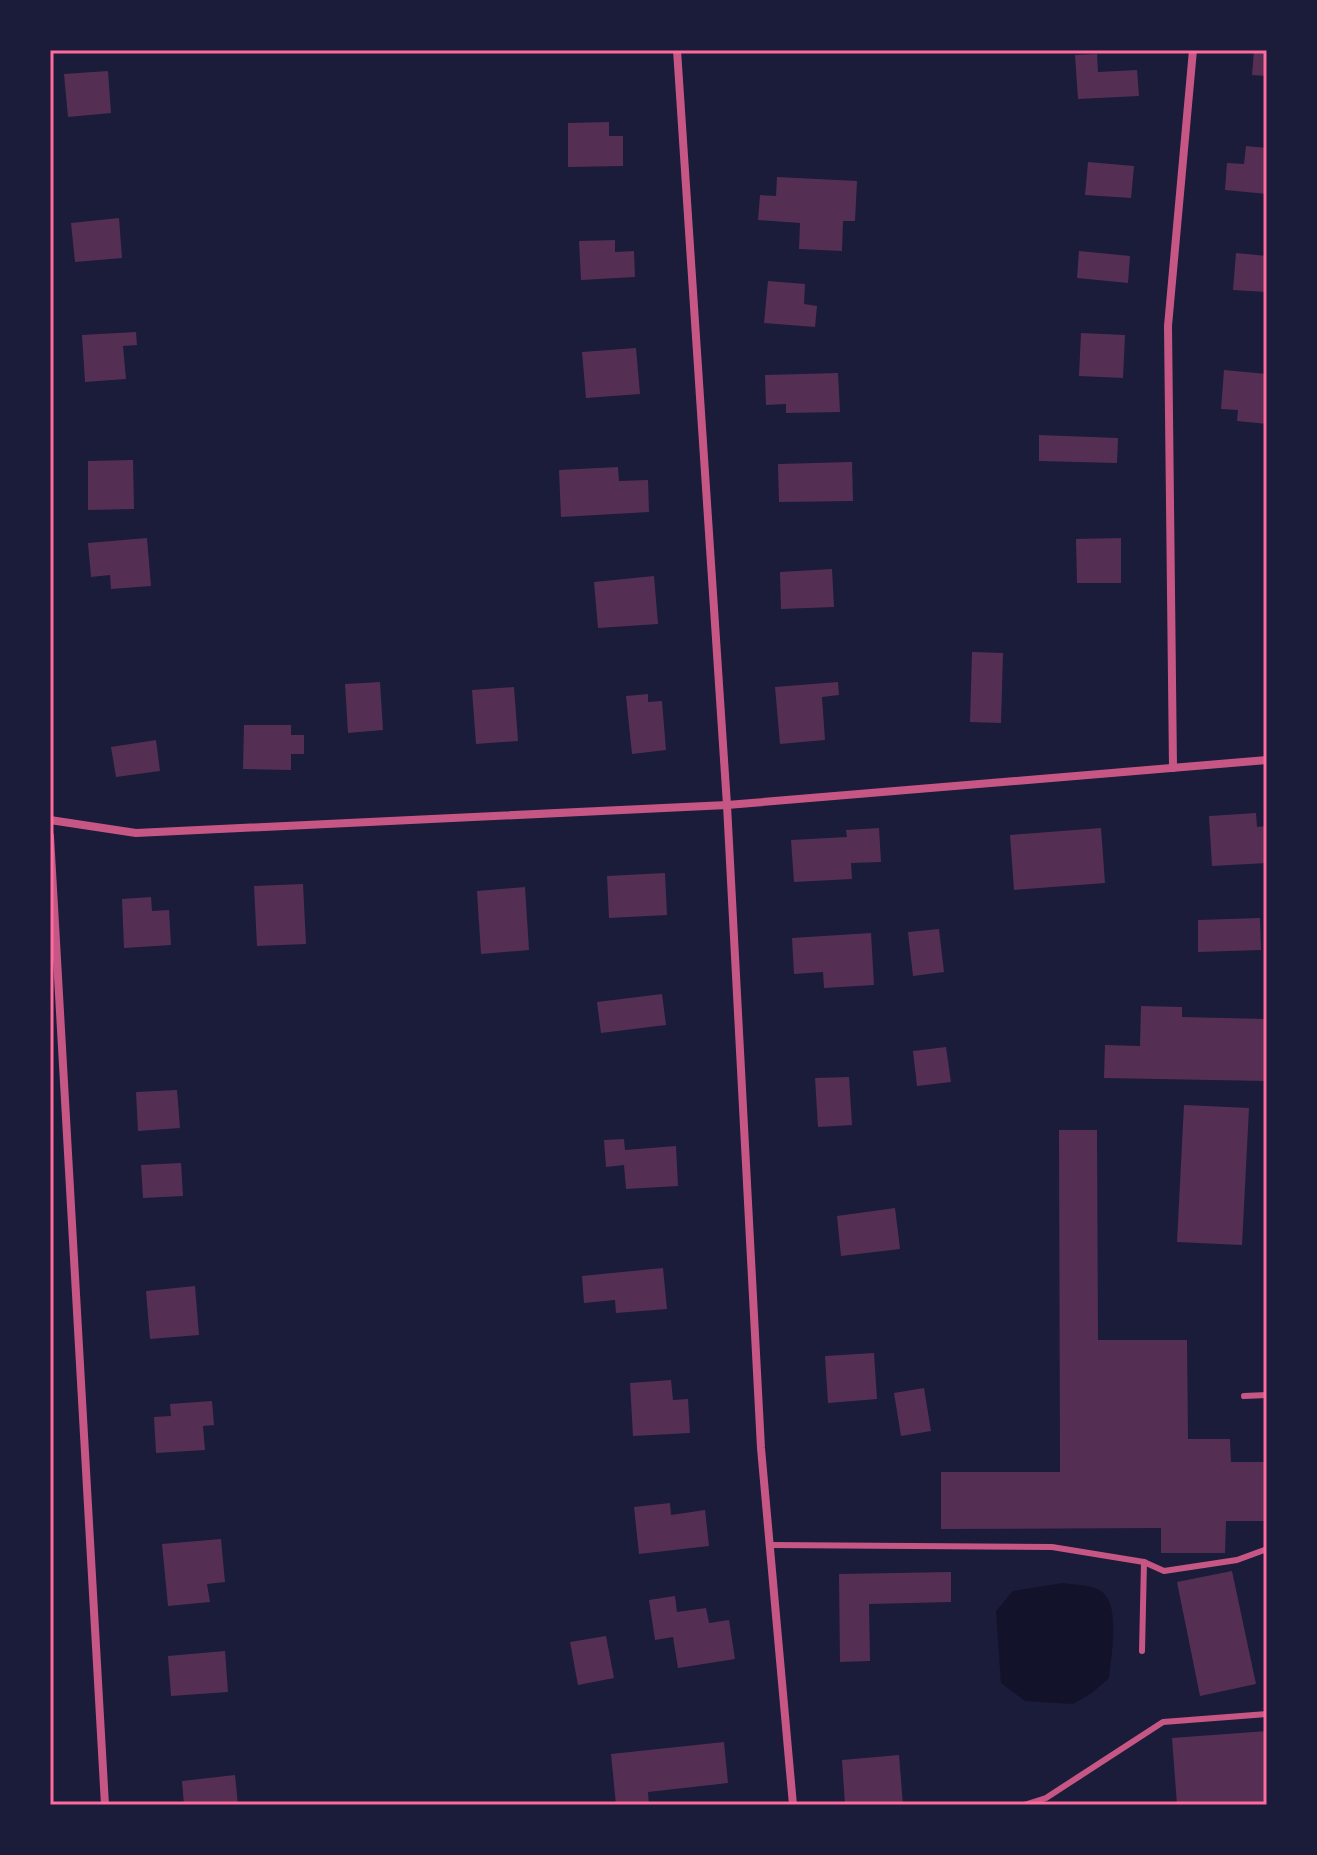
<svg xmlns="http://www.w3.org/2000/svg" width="1317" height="1855" viewBox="0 0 1317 1855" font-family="Lora,serif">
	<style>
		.water { fill: #12122b }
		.building { fill: #542f53 }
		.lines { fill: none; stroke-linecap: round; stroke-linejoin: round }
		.service { stroke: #c65784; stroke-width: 6 }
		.minor { stroke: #c65784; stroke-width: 8 }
		.neatline { fill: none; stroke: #ff6b9d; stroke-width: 3 }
	</style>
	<rect width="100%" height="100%" fill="#1b1b3a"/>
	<path class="water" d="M1063,1583C1074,1585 1092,1585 1101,1591C1121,1604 1111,1656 1109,1678L1092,1693L1073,1704L1025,1701L1001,1683L996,1611L1013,1591Z"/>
	<g class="building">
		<polygon points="1254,50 1267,50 1267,76 1252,75"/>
		<polygon points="1097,54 1098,72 1137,70 1139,96 1078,99 1075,55"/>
		<polygon points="108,71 111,113 68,117 64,74"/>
		<polygon points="609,122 609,136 623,136 623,166 568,167 568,123"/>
		<polygon points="1246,146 1267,148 1267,194 1225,190 1227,163 1244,164"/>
		<polygon points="1088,162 1134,166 1131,198 1085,195"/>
		<polygon points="777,177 857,181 855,221 843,221 842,251 799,249 800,223 758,220 760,195 776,196"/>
		<polygon points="119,218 122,258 75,262 71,223"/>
		<polygon points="615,240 615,252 634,251 635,277 581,280 579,241"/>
		<polygon points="1079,251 1130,256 1128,283 1077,278"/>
		<polygon points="1236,253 1267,256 1267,292 1233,290"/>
		<polygon points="768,281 805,284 804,304 817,306 815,327 764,323"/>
		<polygon points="136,332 137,345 123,346 126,379 85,382 82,335"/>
		<polygon points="1081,333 1125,335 1123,378 1079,376"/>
		<polygon points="636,348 640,394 586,398 582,352"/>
		<polygon points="1224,370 1267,374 1267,424 1237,421 1238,410 1221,409"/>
		<polygon points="838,373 840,412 786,413 786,404 766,405 765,375"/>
		<polygon points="1039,435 1118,438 1117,463 1039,461"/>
		<polygon points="133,460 134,509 88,510 88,461"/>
		<polygon points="852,462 853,501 779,502 778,464"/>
		<polygon points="618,467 619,481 648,480 649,512 561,517 559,470"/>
		<polygon points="147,538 151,586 111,589 110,575 91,577 88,543"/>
		<polygon points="1121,538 1121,583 1077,583 1076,539"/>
		<polygon points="832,569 834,607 781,609 780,572"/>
		<polygon points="654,576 658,624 598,628 594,582"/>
		<polygon points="972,652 1003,653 1001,723 970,722"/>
		<polygon points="380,682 383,730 348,733 345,684"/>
		<polygon points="838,682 839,695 822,697 825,740 780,744 775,687"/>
		<polygon points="514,687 518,741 476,744 472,690"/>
		<polygon points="648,694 648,702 662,701 666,750 632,754 626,696"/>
		<polygon points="244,725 291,725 291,735 304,735 304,754 291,754 291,770 243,769"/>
		<polygon points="156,740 160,771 116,777 111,747"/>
		<polygon points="1256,813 1257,827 1267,826 1267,863 1212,866 1209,816"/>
		<polygon points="879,828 881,862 851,863 852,879 794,882 791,840 847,837 846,830"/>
		<polygon points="1101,828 1105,883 1014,890 1010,835"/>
		<polygon points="665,873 667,915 609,918 607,876"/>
		<polygon points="303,884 306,944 257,946 254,886"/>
		<polygon points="525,887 529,950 481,954 477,891"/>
		<polygon points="151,897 152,911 169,910 171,945 124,948 122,899"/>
		<polygon points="1260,918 1261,950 1198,952 1198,920"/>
		<polygon points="939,929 944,972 913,976 908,932"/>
		<polygon points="871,933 874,985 824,988 823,972 794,974 792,938"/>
		<polygon points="662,994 666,1025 601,1033 597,1002"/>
		<polygon points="1141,1006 1182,1007 1182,1017 1267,1019 1267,1081 1104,1078 1105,1045 1140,1046"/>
		<polygon points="946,1047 951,1082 917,1086 913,1051"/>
		<polygon points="849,1077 852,1125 818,1127 815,1078"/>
		<polygon points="177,1090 180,1128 138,1131 136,1092"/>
		<polygon points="1184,1105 1249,1108 1242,1245 1177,1242"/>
		<polygon points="1059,1130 1097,1130 1098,1340 1187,1340 1188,1439 1230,1439 1231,1462 1267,1462 1267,1521 1226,1521 1225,1553 1161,1553 1161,1528 941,1529 941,1472 1060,1472"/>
		<polygon points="624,1139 625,1150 676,1146 678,1186 626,1189 624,1165 606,1167 604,1140"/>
		<polygon points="181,1163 183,1196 143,1198 141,1165"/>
		<polygon points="895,1208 900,1249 841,1256 837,1216"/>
		<polygon points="663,1268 667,1309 616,1313 615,1300 584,1303 582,1276"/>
		<polygon points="195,1286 199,1335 150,1339 146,1291"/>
		<polygon points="874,1353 877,1399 828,1403 825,1356"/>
		<polygon points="671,1380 673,1400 688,1399 690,1433 633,1436 630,1383"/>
		<polygon points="924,1388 931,1431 901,1436 894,1393"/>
		<polygon points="212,1401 214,1425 203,1426 205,1450 156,1453 154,1417 171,1416 170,1404"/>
		<polygon points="670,1503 671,1515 705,1510 709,1546 639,1554 634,1507"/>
		<polygon points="221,1539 225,1582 207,1584 210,1602 168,1606 162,1544"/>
		<polygon points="1232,1571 1256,1684 1200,1696 1177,1582"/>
		<polygon points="951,1572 951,1602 869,1604 870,1661 840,1662 839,1574"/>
		<polygon points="675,1596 677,1612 706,1608 709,1623 729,1620 735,1659 678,1668 673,1637 655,1640 649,1600"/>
		<polygon points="606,1636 614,1678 578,1685 570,1642"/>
		<polygon points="225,1651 228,1692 171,1696 168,1656"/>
		<polygon points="1267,1731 1267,1805 1177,1805 1172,1738"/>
		<polygon points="724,1742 728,1783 648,1792 649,1805 616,1805 611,1754"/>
		<polygon points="899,1755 903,1805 845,1805 842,1760"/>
		<polygon points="235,1775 238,1805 184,1805 182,1781"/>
	</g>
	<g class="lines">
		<g class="service">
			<polyline points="1244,1396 1267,1395"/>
			<polyline points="770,1545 1052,1547 1144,1562 1164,1571 1237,1560 1267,1549"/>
			<polyline points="1142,1651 1144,1562"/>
			<polyline points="1024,1805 1046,1798 1163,1722 1267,1714"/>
		</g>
		<g class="minor">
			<polyline points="677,50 727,805 761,1448 793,1805"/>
			<polyline points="1173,768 1168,326 1193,50"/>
			<polyline points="50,820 136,833 727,805 1267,760"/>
			<polyline points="50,836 105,1805"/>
		</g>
	</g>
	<rect width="1317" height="1855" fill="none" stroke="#1b1b3a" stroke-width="104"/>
	<rect x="52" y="52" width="1213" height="1751" class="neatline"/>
</svg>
